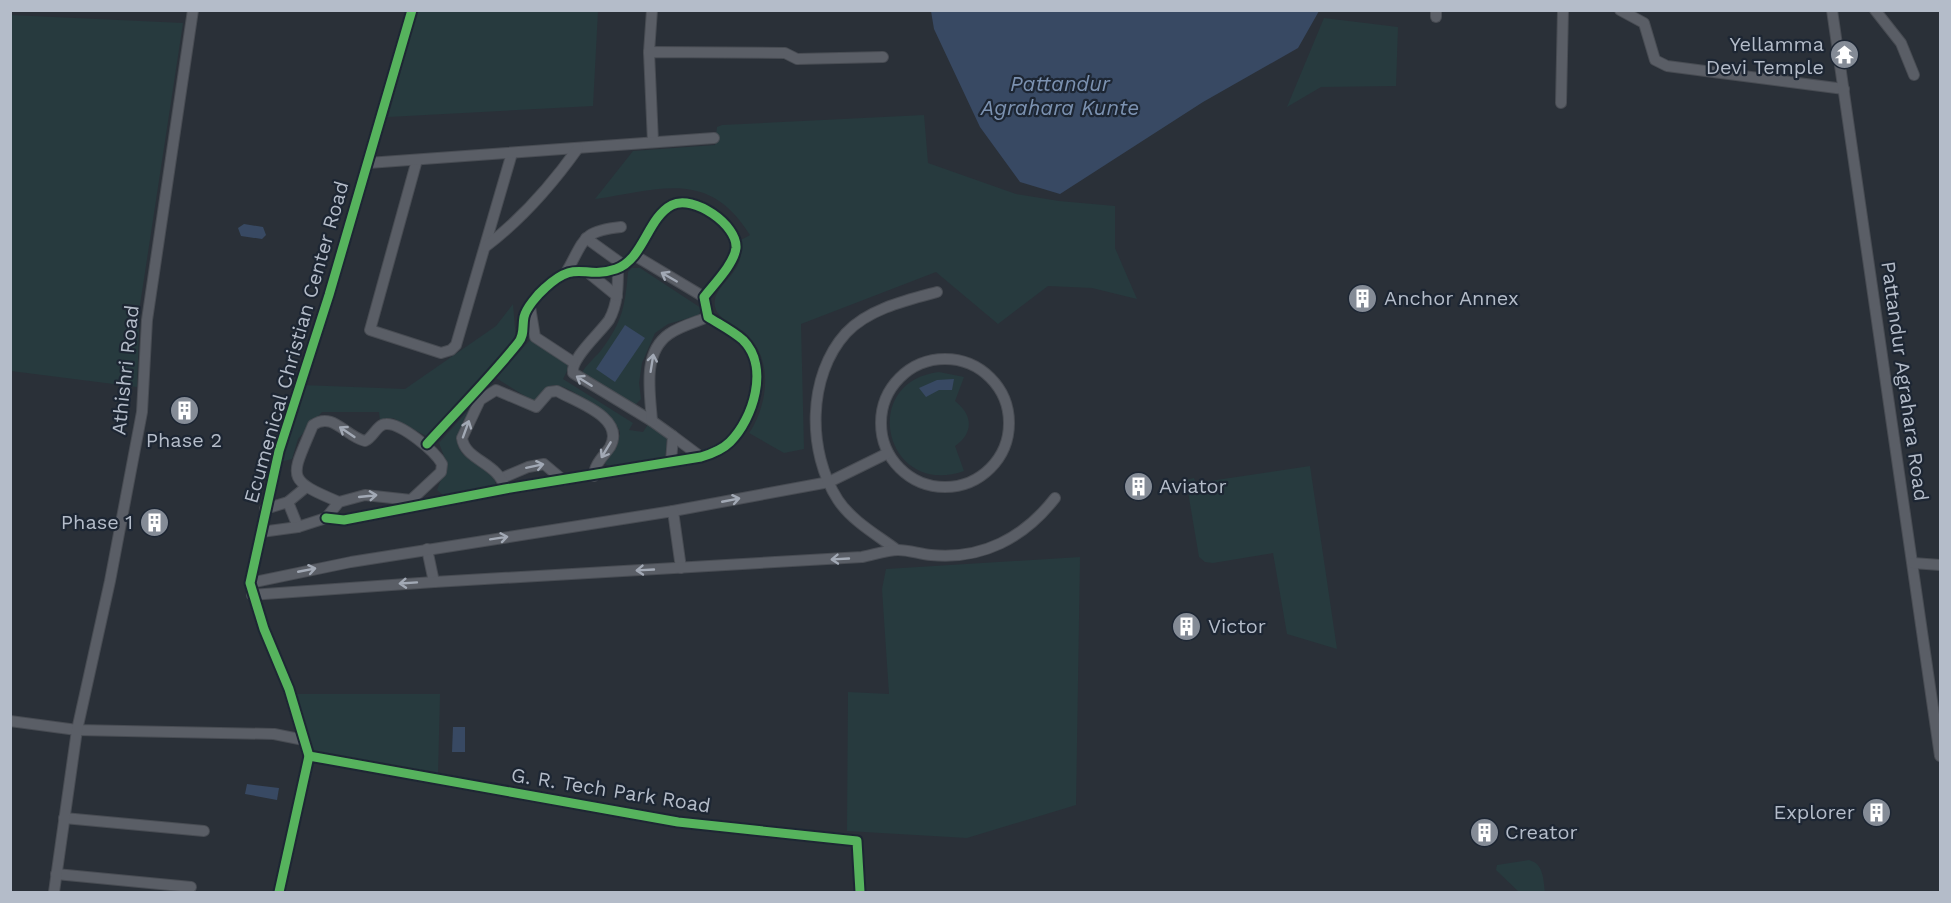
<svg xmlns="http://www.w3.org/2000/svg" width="1951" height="903" viewBox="0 0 1951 903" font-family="'Work Sans',sans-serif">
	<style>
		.green { fill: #273a3e }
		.water { fill: #384963 }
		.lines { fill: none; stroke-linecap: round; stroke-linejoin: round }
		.minor-casing { stroke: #484c53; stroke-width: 12 }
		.minor { stroke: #5a5e66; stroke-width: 10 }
		.cycleway-casing { stroke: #1d2633; stroke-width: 13 }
		.cycleway { stroke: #56b35d; stroke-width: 9 }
		.oneway { stroke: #a2a9b5 }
		.labels { text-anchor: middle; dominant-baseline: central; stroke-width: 4.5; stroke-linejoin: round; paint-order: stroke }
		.poi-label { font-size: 20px; fill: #b4bcc9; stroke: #1d2633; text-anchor: start }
		.street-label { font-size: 20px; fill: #b4bcc9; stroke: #1d2633 }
		.water-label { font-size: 21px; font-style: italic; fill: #7c92b1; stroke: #1d2633 }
	</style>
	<rect width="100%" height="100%" fill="#2a3038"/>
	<g class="green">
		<polygon points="598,11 593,106 388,117 417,12"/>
		<polygon points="11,15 183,23 140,305 137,387 11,371"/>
		<polygon points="1324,18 1398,27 1396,86 1321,87 1287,107"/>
		<path d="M924,115L928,163L1016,194L1059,201L1115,206V248L1137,299L1092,288L1048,286L998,324L936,272L801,324L804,449L784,453L749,433C768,405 774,359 746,334C737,325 718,320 715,307C710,284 750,273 739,241L750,235C708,168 661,190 595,199L633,151L715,145L717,127L722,125Z"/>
		<path d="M632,268H640L701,308L699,315L668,324L655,333L642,363L639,383L641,399L635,405L583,373V371C588,363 596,357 602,349C623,321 625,305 628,272Z"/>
		<polygon points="513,304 516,339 434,431 426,436 393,418 380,420 379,412 322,412 298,439 292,459 280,462 302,385 405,389 496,326"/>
		<path d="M530,340L567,364L568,369L563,379L633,423L629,430L643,432L649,423L667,438L665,458L610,467L604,463C609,455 619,444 620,434C621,419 570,386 555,385C545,385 540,396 533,401L496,378Z"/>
		<path d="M939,372L964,377L955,401C973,415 974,433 955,446L964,471C886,499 857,382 939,372Z"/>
		<path d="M473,405C449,449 452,450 494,475L496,486L444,496L437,490L447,464L439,443Z"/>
		<polygon points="1310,466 1337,649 1287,634 1273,553 1213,563 1205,562 1199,557 1186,480 1194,478 1196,483"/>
		<polygon points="1080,557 1076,805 967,838 847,831 848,692 889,694 882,589 886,569"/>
		<polygon points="296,694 440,694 438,774 314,752"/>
		<path d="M1529,860C1544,864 1543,879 1545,892H1519L1496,870L1497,865Z"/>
	</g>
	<g class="water">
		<polygon points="931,11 931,10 1319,11 1298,48 1203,102 1060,194 1020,182 980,127 934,29"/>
		<polygon points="244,224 263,227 266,235 262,239 241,236 238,228"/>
		<polygon points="625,325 645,338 615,382 596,369"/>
		<polygon points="954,379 952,390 939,390 926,397 919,388 937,380"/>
		<polygon points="453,727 465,727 465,752 452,752"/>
		<polygon points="247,784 279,788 277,800 245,794"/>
	</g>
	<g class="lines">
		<defs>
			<g id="minor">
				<polyline points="1620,10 1644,23 1655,60 1667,66 1844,89"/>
				<polyline points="1832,10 1940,756"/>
				<polyline points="1875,10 1901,43 1914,75"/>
				<polyline points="1436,17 1436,10"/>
				<polyline points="649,52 652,10"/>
				<polyline points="1561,103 1563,10"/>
				<polyline points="653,142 649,52 785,53 797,59 883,57"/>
				<polyline points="417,160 370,330 441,353 451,350 456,345 512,153"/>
				<polyline points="368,163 714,138"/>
				<polyline points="586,238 622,264"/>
				<path d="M485,247C522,219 551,186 578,148"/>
				<polyline points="634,255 704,297"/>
				<path d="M618,268C618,286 618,304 609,320C600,333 570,359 573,373L652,421L673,436L671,462"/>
				<path d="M567,271C585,239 582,231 621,227"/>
				<polyline points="590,274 617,296"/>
				<polyline points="530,307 535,337 573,362"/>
				<circle cx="945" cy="423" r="64"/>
				<path d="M652,421C650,392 642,353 669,334C680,326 696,322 708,317"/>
				<polyline points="673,436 701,457"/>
				<polyline points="502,478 528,467 544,464 563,480"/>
				<path d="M505,489C499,462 465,461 462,438L480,400L496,390L536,407L549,392L557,391C577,402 626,418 610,447C604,456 594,464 594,476"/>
				<polyline points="288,502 298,527"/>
				<polyline points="265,509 288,502 305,488"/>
				<polyline points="673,511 829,482 888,453"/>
				<path d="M326,518L344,520L505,489L701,457C711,454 722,450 730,442C753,419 770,367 743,340C733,331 719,324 708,317L704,297C714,284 734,264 736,248C738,225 693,194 672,205C647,218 644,259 616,269C583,280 577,258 545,288C538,294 526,308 524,317C522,326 525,335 518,343C490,378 457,411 427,444"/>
				<path d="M261,532L298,527L326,518L339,502L365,495L411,500L441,472L442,464C435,451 401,423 386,424C377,424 373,438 365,441C346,437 333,411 313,425C291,478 284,479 339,502"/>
				<polyline points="427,549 434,582"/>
				<path d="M897,550C877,535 852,521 838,500C807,452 807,376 846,333C868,309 907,300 937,292"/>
				<polyline points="1913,563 1940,565"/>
				<polyline points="250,583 351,562 673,511 681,568"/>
				<path d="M252,595L434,582L862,557C873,555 887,550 898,550C909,550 920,554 931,555C982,560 1024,538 1055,498"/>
				<polyline points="10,721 77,730 274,734 304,740"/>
				<polyline points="309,756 678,822 857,841 860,892"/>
				<polyline points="64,818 204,831"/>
				<polyline points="56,874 191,887"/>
				<polyline points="54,892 77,730 110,581 142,412 147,320 193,10"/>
				<polyline points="279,892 309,756 289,689 264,629 250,583 279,451 329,295 412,10"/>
			</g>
		</defs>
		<use href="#minor" class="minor-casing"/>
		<use href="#minor" class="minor"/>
		<defs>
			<g id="cycleway">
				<path d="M326,518L344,520L505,489L701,457C711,454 722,450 730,442C753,419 770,367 743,340C733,331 719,324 708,317L704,297C714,284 734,264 736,248C738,225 693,194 672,205C647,218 644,259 616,269C583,280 577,258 545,288C538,294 526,308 524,317C522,326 525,335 518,343C490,378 457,411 427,444"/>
				<polyline points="309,756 678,822 857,841 860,892"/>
				<polyline points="279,892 309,756 289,689 264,629 250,583 279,451 329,295 412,10"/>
			</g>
		</defs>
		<use href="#cycleway" class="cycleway-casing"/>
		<use href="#cycleway" class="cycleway"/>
	</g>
	<defs><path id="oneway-shaft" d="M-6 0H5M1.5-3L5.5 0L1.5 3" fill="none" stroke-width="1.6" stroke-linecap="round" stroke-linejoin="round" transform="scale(1.5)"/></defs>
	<g class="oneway">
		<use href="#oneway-shaft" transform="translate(669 277) rotate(-150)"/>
		<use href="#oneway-shaft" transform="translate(652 363) rotate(-81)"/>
		<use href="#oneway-shaft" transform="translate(584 381) rotate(-148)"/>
		<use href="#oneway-shaft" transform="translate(466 429) rotate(-70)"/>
		<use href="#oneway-shaft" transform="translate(347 432) rotate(-146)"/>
		<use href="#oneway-shaft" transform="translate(606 450) rotate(121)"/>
		<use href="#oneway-shaft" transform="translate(535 466) rotate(-12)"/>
		<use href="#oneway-shaft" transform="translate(368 496) rotate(-6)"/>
		<use href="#oneway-shaft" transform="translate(731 500) rotate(-11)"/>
		<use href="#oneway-shaft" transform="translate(499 538) rotate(-9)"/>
		<use href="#oneway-shaft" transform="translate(840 559) rotate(177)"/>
		<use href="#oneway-shaft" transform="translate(307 570) rotate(-11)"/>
		<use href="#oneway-shaft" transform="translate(645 570) rotate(177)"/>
		<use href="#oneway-shaft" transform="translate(408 583) rotate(176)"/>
	</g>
	<defs>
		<symbol id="temple-disc" viewBox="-11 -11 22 22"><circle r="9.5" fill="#848b96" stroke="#1d2633"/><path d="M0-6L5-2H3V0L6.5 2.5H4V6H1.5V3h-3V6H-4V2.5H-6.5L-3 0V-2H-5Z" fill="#fff"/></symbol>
		<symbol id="building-disc" viewBox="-11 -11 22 22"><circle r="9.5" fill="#848b96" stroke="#1d2633"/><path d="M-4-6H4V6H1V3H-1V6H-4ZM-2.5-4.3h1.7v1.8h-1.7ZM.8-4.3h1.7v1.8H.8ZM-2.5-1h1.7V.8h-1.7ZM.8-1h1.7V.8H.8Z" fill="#fff"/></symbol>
	</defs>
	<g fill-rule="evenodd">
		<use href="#temple-disc" x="1828" y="38" width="33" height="33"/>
		<use href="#building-disc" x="1346" y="282" width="33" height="33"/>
		<use href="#building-disc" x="168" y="394" width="33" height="33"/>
		<use href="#building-disc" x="1122" y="470" width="33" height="33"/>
		<use href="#building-disc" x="138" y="506" width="33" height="33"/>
		<use href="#building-disc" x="1170" y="610" width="33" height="33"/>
		<use href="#building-disc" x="1860" y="796" width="33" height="33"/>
		<use href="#building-disc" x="1468" y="816" width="33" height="33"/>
	</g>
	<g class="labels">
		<g class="poi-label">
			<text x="1824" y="44" text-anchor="end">Yellamma<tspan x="1824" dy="23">Devi Temple</tspan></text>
			<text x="1384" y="298">Anchor Annex</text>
			<text x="184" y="440" text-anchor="middle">Phase 2</text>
			<text x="1159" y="486">Aviator</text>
			<text x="133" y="522" text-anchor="end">Phase 1</text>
			<text x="1208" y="626">Victor</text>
			<text x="1855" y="812" text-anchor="end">Explorer</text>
			<text x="1505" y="832">Creator</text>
		</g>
		<g class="street-label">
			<text transform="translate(296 342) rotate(-74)">Ecumenical Christian Center Road</text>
			<text transform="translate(125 370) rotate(-84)">Athishri Road</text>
			<text transform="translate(1905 381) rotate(82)">Pattandur Agrahara Road</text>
			<text transform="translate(611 790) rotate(9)">G. R. Tech Park Road</text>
		</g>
		<g class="water-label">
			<text x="1060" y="83">Pattandur<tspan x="1060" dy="24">Agrahara Kunte</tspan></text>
		</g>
	</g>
	<rect width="1951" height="903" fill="none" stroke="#b4bcc9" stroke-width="24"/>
</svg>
